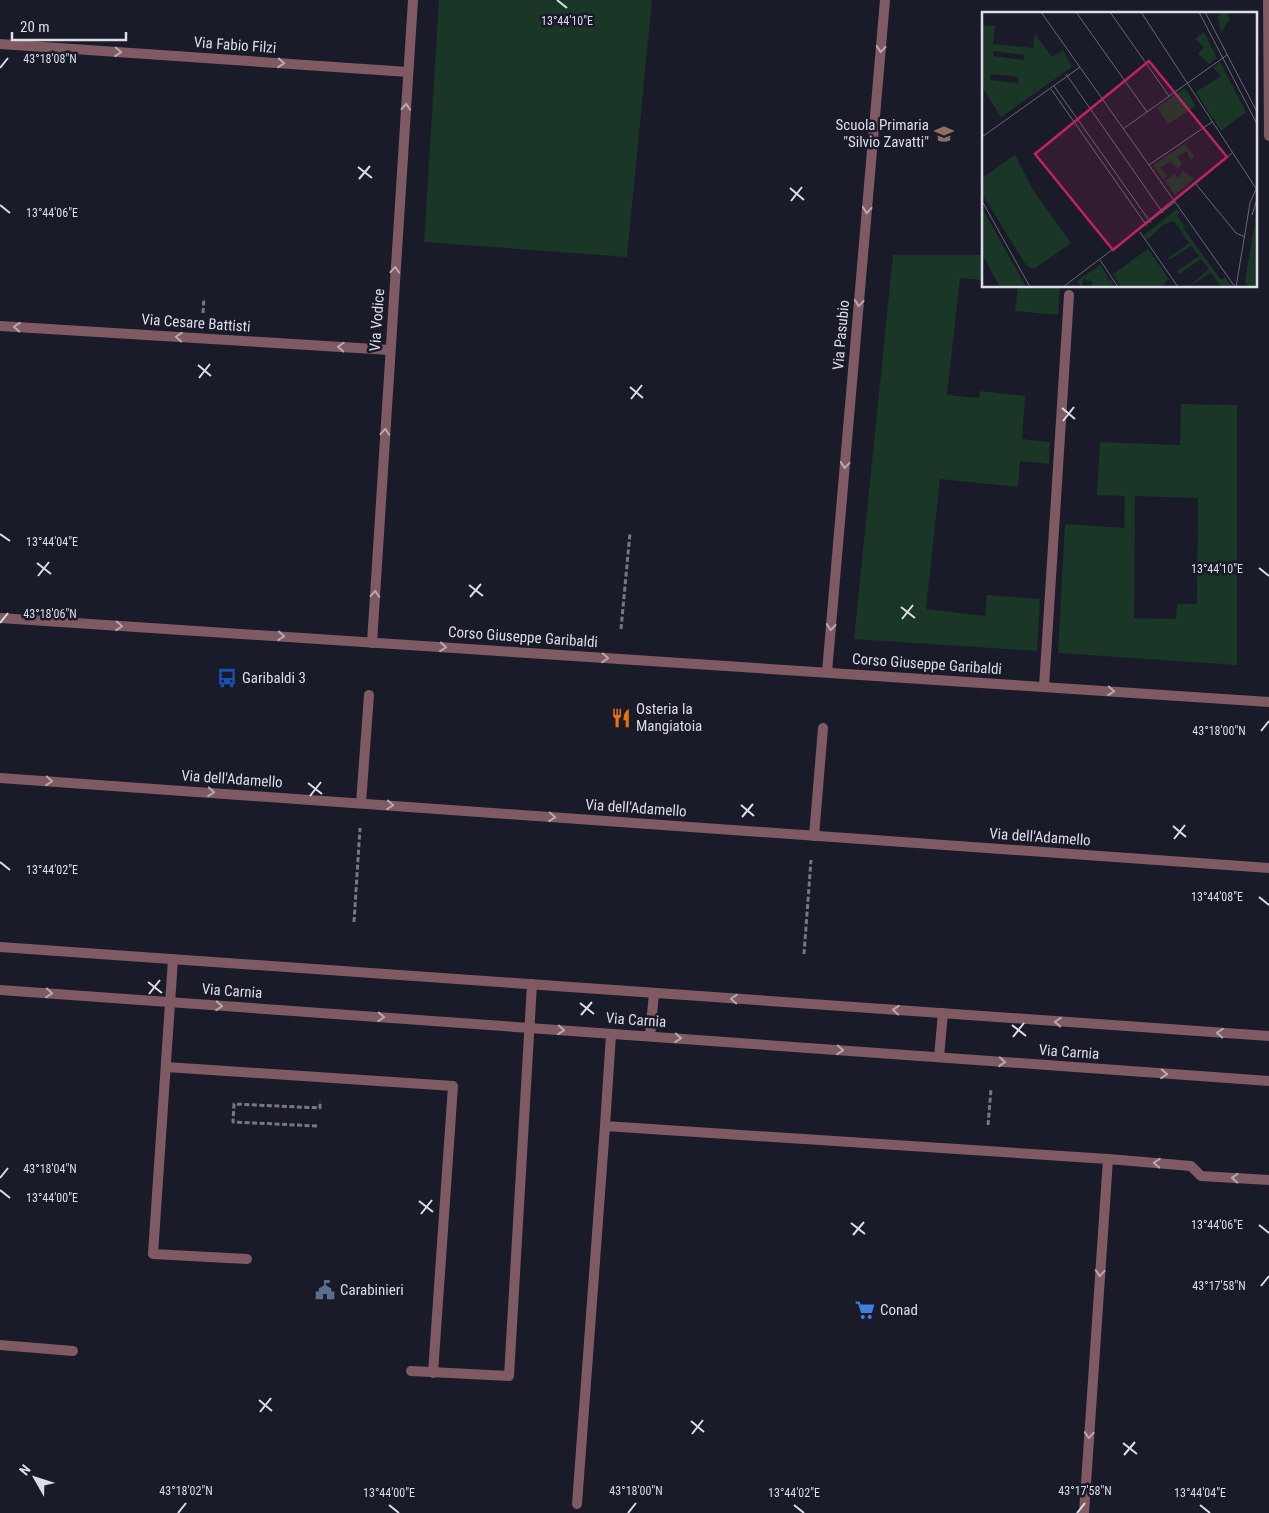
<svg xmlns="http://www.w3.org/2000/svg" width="1269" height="1513" viewBox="0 0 1269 1513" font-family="'Roboto Condensed',sans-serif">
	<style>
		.green { fill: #193626; fill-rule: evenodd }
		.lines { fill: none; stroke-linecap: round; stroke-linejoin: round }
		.path { stroke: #767783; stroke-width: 3; stroke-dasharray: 5 2.5; stroke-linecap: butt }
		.service { stroke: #805a63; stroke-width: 10 }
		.minor { stroke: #805a63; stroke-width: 10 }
		.tertiary { stroke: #805a63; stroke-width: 10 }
		.oneway { stroke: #b7a9b2 }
		.ticks { fill: none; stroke: #dcdde7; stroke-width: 2 }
		.labels { text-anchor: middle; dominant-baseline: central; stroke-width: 5; stroke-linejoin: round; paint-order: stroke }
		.street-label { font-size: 15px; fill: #dcdde7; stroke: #1a1b29 }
		.poi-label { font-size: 15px; fill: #dcdde7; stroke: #1a1b29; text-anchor: start }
		.inset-road { fill: none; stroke: #686975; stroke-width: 1 }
		.view { fill: #c32262; fill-opacity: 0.15; stroke: #c32262; stroke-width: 2.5 }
		.inset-edge { fill: none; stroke: #dcdde7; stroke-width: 2.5 }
		.ticks-label { font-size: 12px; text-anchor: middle; fill: #dcdde7; stroke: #1a1b29; stroke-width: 5; stroke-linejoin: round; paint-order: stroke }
	</style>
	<rect width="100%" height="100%" fill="#1a1b29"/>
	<g class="green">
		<polygon points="439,0 652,0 627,257 424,242"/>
		<polygon points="893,255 983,255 983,280 960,278 947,395 979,398 980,391 1025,396 1022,439 1050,442 1049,464 1020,461 1018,487 940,479 926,609 985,616 987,595 1040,599 1037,651 854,639"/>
		<polygon points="1018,286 1060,286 1058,315 1015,311"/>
		<path d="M1181,404L1237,405V665L1058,653L1065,524L1124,528L1125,496L1097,495L1100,442L1180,445ZM1135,496L1198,498L1197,604H1177L1176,619L1134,618Z"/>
	</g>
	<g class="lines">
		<g class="path">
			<polyline points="203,313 204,298"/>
			<polyline points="621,629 630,533"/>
			<polyline points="354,922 360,828"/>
			<polyline points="804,954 811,860"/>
			<polyline points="988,1125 991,1089"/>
			<polyline points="317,1126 233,1122 234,1104 320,1108 320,1101"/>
		</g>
		<g class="service">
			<polyline points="1044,687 1069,295"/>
			<polyline points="361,803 369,695"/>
			<polyline points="814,836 823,728"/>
			<polyline points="173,959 153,1254 247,1259"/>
			<polyline points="611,1034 605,1126 1108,1159"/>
			<polyline points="650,1036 654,993"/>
			<polyline points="939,1057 943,1013"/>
			<polyline points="166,1067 453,1086 433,1373"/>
			<polyline points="0,1345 73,1351"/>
			<polyline points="411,1371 509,1376 532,984"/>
			<polyline points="577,1504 605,1126"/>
			<polyline points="1084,1513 1108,1159 1191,1166 1201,1176 1269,1180"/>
		</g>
		<g class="minor">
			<polyline points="1268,0 1269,136"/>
			<polyline points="0,44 408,72"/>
			<polyline points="0,326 390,350"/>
			<polyline points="372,643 413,0"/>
			<polyline points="827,672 885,0"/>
			<polyline points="0,778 1269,868"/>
			<polyline points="0,947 1269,1036"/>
			<polyline points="0,990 1269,1081"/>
		</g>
		<polyline class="tertiary" points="0,618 1269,702"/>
	</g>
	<defs><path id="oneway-chevron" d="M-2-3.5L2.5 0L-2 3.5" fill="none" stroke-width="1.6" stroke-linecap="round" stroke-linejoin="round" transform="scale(1.25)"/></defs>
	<g class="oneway">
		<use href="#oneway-chevron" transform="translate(881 49) rotate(95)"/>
		<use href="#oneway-chevron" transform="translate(118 52) rotate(4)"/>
		<use href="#oneway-chevron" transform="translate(281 63) rotate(4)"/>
		<use href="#oneway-chevron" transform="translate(406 107) rotate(-86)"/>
		<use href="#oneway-chevron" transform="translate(867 210) rotate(95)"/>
		<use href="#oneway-chevron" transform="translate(395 270) rotate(-86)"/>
		<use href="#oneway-chevron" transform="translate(859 303) rotate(95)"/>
		<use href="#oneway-chevron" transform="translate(17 327) rotate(-176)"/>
		<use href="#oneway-chevron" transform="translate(179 337) rotate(-176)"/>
		<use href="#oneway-chevron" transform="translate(341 347) rotate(-177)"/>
		<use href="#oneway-chevron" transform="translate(385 432) rotate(-86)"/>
		<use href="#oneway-chevron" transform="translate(845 465) rotate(95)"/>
		<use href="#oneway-chevron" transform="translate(375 594) rotate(-86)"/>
		<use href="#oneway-chevron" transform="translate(119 626) rotate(4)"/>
		<use href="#oneway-chevron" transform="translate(831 627) rotate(95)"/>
		<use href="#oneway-chevron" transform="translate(281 636) rotate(4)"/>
		<use href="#oneway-chevron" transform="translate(443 647) rotate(4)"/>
		<use href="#oneway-chevron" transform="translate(605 658) rotate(4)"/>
		<use href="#oneway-chevron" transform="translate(1111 691) rotate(4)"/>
		<use href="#oneway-chevron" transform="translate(49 781) rotate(4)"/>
		<use href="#oneway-chevron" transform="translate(211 792) rotate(4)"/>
		<use href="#oneway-chevron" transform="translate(390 805) rotate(4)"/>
		<use href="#oneway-chevron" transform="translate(552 817) rotate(4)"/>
		<use href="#oneway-chevron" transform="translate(49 993) rotate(4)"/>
		<use href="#oneway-chevron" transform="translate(734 999) rotate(-176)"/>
		<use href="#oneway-chevron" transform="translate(219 1006) rotate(4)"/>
		<use href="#oneway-chevron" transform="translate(896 1010) rotate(-176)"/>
		<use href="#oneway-chevron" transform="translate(381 1017) rotate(4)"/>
		<use href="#oneway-chevron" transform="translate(1058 1022) rotate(-176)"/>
		<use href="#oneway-chevron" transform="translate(561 1030) rotate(4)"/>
		<use href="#oneway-chevron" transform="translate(1220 1033) rotate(-176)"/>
		<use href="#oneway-chevron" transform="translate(678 1038) rotate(4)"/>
		<use href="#oneway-chevron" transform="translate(840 1050) rotate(4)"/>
		<use href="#oneway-chevron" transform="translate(1002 1062) rotate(4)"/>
		<use href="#oneway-chevron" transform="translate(1164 1074) rotate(4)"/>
		<use href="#oneway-chevron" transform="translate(1157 1163) rotate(-176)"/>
		<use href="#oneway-chevron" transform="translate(1235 1178) rotate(-177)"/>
		<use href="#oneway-chevron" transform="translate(1100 1273) rotate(94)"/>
		<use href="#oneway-chevron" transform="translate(1089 1435) rotate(94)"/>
	</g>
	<path class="ticks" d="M557,0L567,8M0,68L8,58M358,167L372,178M359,179L370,166M790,188L804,200M791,201L802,187M0,205L10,213M198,365L211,376M199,378L210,364M630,387L643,398M631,399L642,385M1062,408L1075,419M1063,421L1074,407M0,534L10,541M37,563L51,574M1259,568L1269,576M38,576L49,562M469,585L483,596M470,597L481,584M901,607L915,618M902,619L913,605M0,623L8,613M1261,731L1269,721M308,783L322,794M310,796L321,782M741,805L754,816M742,817L753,804M1173,826L1186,837M1174,839L1185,825M0,862L10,870M1259,897L1269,905M148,982L162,993M149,994L160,980M580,1003L594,1014M581,1015L592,1002M1012,1025L1026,1036M1013,1037L1024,1023M0,1178L8,1168M0,1190L10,1198M419,1201L433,1212M421,1214L432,1200M851,1223L865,1234M1259,1225L1269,1233M853,1235L864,1222M1261,1286L1269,1276M259,1400L272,1411M260,1412L271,1398M691,1421L704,1432M692,1434L703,1420M1123,1443L1137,1454M1124,1455L1135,1442M389,1505L399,1513M794,1505L804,1513M1200,1505L1210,1513M178,1513L186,1503M628,1513L636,1503M1077,1513L1085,1503"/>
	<defs>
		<symbol id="school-bare" viewBox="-9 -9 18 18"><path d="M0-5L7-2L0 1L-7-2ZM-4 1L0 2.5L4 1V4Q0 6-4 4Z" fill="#8d6e63" stroke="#1a1b29" stroke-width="2.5" paint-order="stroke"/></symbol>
		<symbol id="bus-bare" viewBox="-9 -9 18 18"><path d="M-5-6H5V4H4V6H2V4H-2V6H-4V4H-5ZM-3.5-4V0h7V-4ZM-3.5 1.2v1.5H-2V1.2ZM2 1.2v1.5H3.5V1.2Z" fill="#1a4fb4" stroke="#1a1b29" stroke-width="2.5" paint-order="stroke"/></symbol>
		<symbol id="restaurant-bare" viewBox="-9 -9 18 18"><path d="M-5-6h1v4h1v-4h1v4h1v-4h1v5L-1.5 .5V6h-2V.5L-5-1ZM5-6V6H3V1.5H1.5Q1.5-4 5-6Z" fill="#e8710a" stroke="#1a1b29" stroke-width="2.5" paint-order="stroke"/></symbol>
		<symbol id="civic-bare" viewBox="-9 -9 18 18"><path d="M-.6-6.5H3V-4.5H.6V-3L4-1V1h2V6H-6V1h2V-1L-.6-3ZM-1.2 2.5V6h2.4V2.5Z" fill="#5c6f8a" stroke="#1a1b29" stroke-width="2.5" paint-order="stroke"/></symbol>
		<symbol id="supermarket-bare" viewBox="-9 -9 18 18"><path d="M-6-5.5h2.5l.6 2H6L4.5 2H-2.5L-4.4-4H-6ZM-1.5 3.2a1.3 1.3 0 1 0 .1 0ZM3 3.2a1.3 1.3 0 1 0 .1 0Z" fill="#3f7fe0" stroke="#1a1b29" stroke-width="2.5" paint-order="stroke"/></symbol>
	</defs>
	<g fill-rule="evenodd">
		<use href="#school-bare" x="930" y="120" width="28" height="28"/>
		<use href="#bus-bare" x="213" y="664" width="28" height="28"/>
		<use href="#restaurant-bare" x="607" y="704" width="28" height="28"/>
		<use href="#civic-bare" x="311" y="1276" width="28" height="28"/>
		<use href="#supermarket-bare" x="851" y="1296" width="28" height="28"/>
	</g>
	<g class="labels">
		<g class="street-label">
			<text transform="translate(235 45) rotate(4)">Via Fabio Filzi</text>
			<text transform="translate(377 320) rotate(-86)">Via Vodice</text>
			<text transform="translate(196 323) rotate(4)">Via Cesare Battisti</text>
			<text transform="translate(841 335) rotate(-85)">Via Pasubio</text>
			<text transform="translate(523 637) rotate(4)">Corso Giuseppe Garibaldi</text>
			<text transform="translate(927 664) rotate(4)">Corso Giuseppe Garibaldi</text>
			<text transform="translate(232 779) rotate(4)">Via dell'Adamello</text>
			<text transform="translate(636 808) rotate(4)">Via dell'Adamello</text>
			<text transform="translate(1040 837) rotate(4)">Via dell'Adamello</text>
			<text transform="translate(232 991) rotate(4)">Via Carnia</text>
			<text transform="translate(636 1020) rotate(4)">Via Carnia</text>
			<text transform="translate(1069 1052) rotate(4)">Via Carnia</text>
		</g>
		<g class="poi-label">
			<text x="929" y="125" text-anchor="end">Scuola Primaria<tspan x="929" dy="17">"Silvio Zavatti"</tspan></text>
			<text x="242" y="678">Garibaldi 3</text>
			<text x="636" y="709">Osteria la<tspan x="636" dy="17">Mangiatoia</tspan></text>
			<text x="340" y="1290">Carabinieri</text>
			<text x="880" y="1310">Conad</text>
		</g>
	</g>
	<g transform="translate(982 12)">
		<rect width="275" height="275" fill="#1a1b29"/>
		<path d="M239,0H245L248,7L239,21L236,5ZM13,13L11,32L51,36L53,22L70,45L81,38L90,55L19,105L0,75V14ZM11,39L42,43V48L11,44ZM9,62L36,65V71L8,68ZM222,20L235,46L227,52L216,42L222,35L213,27ZM238,50L264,100L239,119L214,80L239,64L231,56ZM203,76L214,94L186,112L175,96ZM203,132L213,145L208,148L205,139L195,145L200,151L196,157L188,150L178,156L186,164L181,167L171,153ZM33,143L51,178L89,231L52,257L44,253L0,182V166ZM201,159L212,167L193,183L183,169L193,162L196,166ZM0,196L33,255L44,275H18L0,242ZM275,196V275H266L263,270ZM195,197L198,201L195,203L202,214L206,212L201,216L239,268L243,265L250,275H239L229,261L206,275L227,257L219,247L197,262L195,259L217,244L209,234L187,248L186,246L207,231L192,209L181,213L165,228L162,223ZM166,237L187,267L179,275H139L131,262ZM118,253L126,265L125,268L128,267L133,275H110V270L102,267L100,273L105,275H99L95,269Z" fill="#193626" fill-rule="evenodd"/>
		<path class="inset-road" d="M59,0L253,275M94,0L165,100M128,0L187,84M159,0L275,178M217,0L275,112M223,0L275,100M84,62L181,201M72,74L169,211M69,77L165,214M141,117L245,43M0,125L98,55M167,153L230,110M213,171L254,221L263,225M192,188L250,141M0,189L48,275M270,203L275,187M158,220L196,275M118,248L136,275M81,275L193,190M254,275L268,191L274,177"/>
		<path class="view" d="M167,49L245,145L131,238L53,142Z"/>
		<rect width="275" height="275" class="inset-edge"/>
	</g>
	<g class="ticks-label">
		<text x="567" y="25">13°44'10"E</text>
		<text x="50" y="63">43°18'08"N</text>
		<text x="52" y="217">13°44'06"E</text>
		<text x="52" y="546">13°44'04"E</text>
		<text x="1217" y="573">13°44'10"E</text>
		<text x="50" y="618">43°18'06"N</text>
		<text x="1219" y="735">43°18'00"N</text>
		<text x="52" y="874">13°44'02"E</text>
		<text x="1217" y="901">13°44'08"E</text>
		<text x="50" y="1173">43°18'04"N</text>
		<text x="52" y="1202">13°44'00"E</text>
		<text x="1217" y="1229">13°44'06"E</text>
		<text x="1219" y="1290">43°17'58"N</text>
		<text x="186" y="1495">43°18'02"N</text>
		<text x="636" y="1495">43°18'00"N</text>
		<text x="1085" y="1495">43°17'58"N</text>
		<text x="389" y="1497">13°44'00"E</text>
		<text x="794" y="1497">13°44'02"E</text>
		<text x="1200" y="1497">13°44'04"E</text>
	</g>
	<g transform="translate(35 1478) rotate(309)" stroke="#1a1b29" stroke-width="4" paint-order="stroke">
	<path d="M0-4L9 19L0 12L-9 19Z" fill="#dcdde7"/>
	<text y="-8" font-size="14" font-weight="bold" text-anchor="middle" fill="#dcdde7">N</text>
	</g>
	<path d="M12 32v8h114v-8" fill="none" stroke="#dcdde7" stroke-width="2.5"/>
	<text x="20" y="32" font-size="15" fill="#dcdde7" stroke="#1a1b29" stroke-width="4" paint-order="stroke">20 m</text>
</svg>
